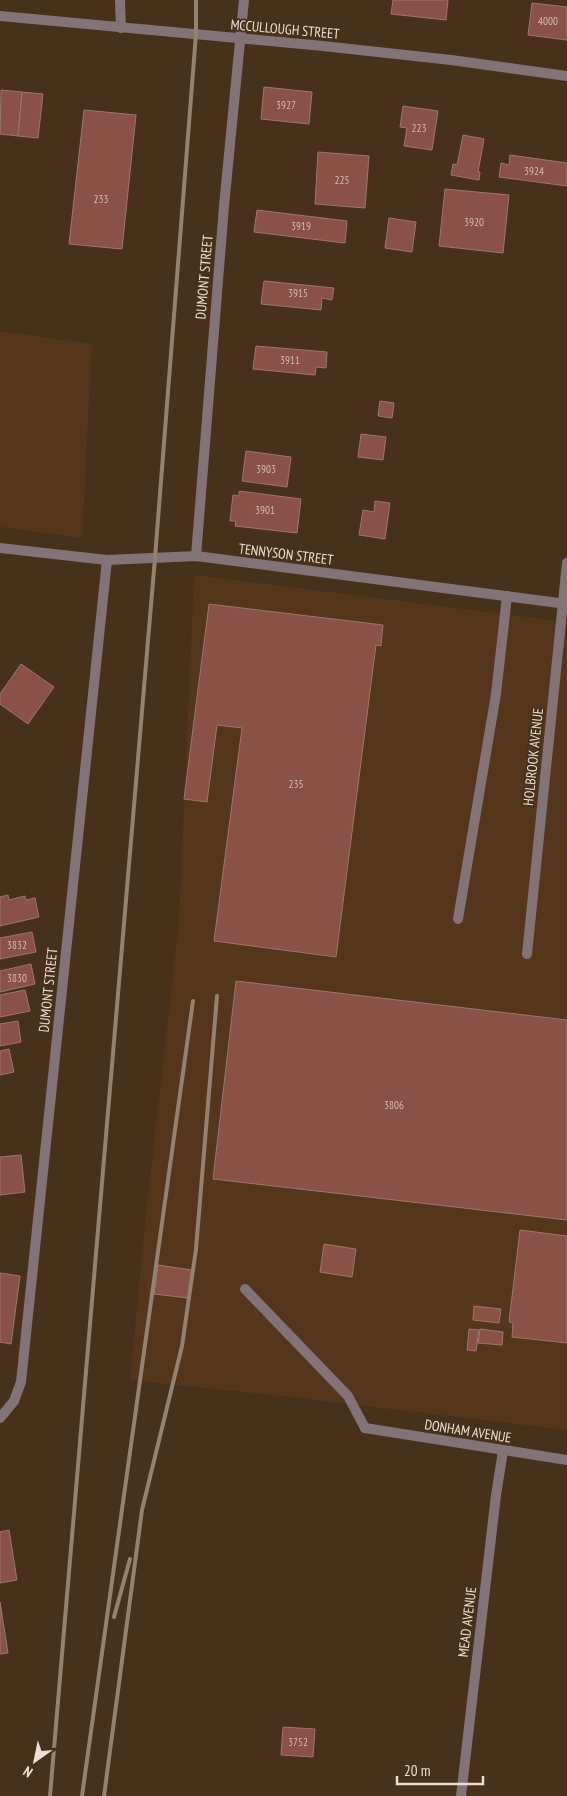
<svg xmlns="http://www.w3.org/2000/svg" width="567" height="1796" viewBox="0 0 567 1796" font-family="'PT Sans Narrow',sans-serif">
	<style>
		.built { fill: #53361b }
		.building { fill: #8a5146; stroke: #9b776f }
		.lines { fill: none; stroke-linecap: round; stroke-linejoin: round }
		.service { stroke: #847376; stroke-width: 10 }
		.minor { stroke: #847376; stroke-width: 10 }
		.rail { stroke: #94816f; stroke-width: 4 }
		.labels { text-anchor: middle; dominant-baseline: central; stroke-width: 4; stroke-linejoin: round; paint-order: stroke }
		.number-label { font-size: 11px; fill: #d5bcaf }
		.street-label { font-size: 14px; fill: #eedfd2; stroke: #48311b }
	</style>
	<rect width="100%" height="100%" fill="#48311b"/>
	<g class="built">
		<polygon points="0,331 92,344 82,538 0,527"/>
		<polygon points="194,575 567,622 567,1430 264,1394 130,1380 145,1223 179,922"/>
	</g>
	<g class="building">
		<polygon points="393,0 448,0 446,20 391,14"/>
		<polygon points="532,3 567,7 567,40 528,35"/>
		<polygon points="264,87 312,92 309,124 261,119"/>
		<polygon points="1,90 22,92 18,136 0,134"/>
		<polygon points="22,92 43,94 38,138 18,136"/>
		<polygon points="403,106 438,111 432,150 404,146 407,128 400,127"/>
		<polygon points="84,110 136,115 122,249 69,244"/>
		<polygon points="463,135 484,139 478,172 480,172 479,180 451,175 453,164 457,165"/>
		<polygon points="318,152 369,156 365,208 315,204"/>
		<polygon points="510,155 567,163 567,186 499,177 501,163 509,165"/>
		<polygon points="445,189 509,195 503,253 439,246"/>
		<polygon points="257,210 347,221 345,243 254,232"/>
		<polygon points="389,218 416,222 412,252 385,248"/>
		<polygon points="264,281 334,288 332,300 322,298 321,310 261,304"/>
		<polygon points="256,346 327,352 326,368 316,367 315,375 253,369"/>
		<polygon points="380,401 394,403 392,418 378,416"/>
		<polygon points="361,434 386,437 383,460 358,457"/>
		<polygon points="246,451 291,457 287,487 242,481"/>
		<polygon points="239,491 301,499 297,533 235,526 236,521 230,521 233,495 239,496"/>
		<polygon points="375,501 390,503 385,539 359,535 363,510 374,512"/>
		<polygon points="209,604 383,625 381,646 376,645 336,957 214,941 242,728 217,725 207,802 184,799"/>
		<polygon points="21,664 54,687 28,724 0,704 0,694"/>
		<polygon points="8,895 9,900 25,896 26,900 35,898 39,917 0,926 0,897"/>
		<polygon points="32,932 36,952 0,959 0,938"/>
		<polygon points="31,964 35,984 0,992 0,971"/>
		<polygon points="236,981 567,1020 567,1220 213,1179"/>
		<polygon points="25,990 30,1011 0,1017 0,995"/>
		<polygon points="18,1021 21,1042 0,1046 0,1024"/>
		<polygon points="9,1049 14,1072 0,1075 0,1051"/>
		<polygon points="21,1155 25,1192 0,1195 0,1157"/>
		<polygon points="520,1230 567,1236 567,1343 512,1337 513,1323 509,1322"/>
		<polygon points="324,1244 356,1249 352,1277 320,1272"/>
		<polygon points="158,1265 192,1270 188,1298 154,1294"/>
		<polygon points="0,1273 20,1276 11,1344 0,1342"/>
		<polygon points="474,1306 501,1309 499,1323 473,1320"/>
		<polygon points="469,1329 479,1330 476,1351 467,1350"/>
		<polygon points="480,1329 503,1332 502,1345 478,1343"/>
		<polygon points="9,1530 17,1580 0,1583 0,1532"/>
		<polygon points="0,1602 8,1653 0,1654"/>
		<polygon points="283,1727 315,1729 313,1757 281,1755"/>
	</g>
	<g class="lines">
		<g class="service">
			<polyline points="120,0 121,28"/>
			<polyline points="458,919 496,694 507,596"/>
			<polyline points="245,1289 348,1396 365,1428"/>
		</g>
		<g class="minor">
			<polyline points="0,16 323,46 451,60 567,76"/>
			<polyline points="0,548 107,560 196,556 567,604"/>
			<polyline points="196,556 224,206 244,0"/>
			<polyline points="527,954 567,563"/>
			<polyline points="0,1418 14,1401 21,1382 107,560"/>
			<polyline points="365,1428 567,1460"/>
			<polyline points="461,1796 496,1495 503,1451"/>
		</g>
		<g class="rail">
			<polyline points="114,1617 130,1559"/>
			<polyline points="50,1796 155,558 196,34 196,0"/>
			<polyline points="82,1796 193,1001"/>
			<polyline points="104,1796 142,1510 182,1346 196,1249 217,996"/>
		</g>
	</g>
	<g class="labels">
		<g class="number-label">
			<text x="548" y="21">4000</text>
			<text x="286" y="105">3927</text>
			<text x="419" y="128">223</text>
			<text x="534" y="171">3924</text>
			<text x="342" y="180">225</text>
			<text x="101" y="199">233</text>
			<text x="474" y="222">3920</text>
			<text x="301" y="226">3919</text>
			<text x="298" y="293">3915</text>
			<text x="290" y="360">3911</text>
			<text x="266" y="469">3903</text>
			<text x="265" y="510">3901</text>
			<text x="296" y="784">235</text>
			<text x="17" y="945">3832</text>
			<text x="17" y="978">3830</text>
			<text x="394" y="1105">3806</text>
			<text x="298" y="1742">3752</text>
		</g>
		<g class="street-label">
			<text transform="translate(285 29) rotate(5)">MCCULLOUGH STREET</text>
			<text transform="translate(204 277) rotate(-85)">DUMONT STREET</text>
			<text transform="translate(286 554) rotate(7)">TENNYSON STREET</text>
			<text transform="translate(533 757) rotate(-84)">HOLBROOK AVENUE</text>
			<text transform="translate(48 990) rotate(-84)">DUMONT STREET</text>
			<text transform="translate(468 1431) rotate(9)">DONHAM AVENUE</text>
			<text transform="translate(467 1622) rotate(-83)">MEAD AVENUE</text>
		</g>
	</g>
	<g transform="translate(35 1761) rotate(213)" stroke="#48311b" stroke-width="4" paint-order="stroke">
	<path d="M0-4L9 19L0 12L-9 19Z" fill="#eedfd2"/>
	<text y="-8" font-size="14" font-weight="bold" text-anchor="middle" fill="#eedfd2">N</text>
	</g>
	<path d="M397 1776v8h86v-8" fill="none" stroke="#eedfd2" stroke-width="2.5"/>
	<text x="404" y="1776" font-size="15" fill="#eedfd2" stroke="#48311b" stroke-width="4" paint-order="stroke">20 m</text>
</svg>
